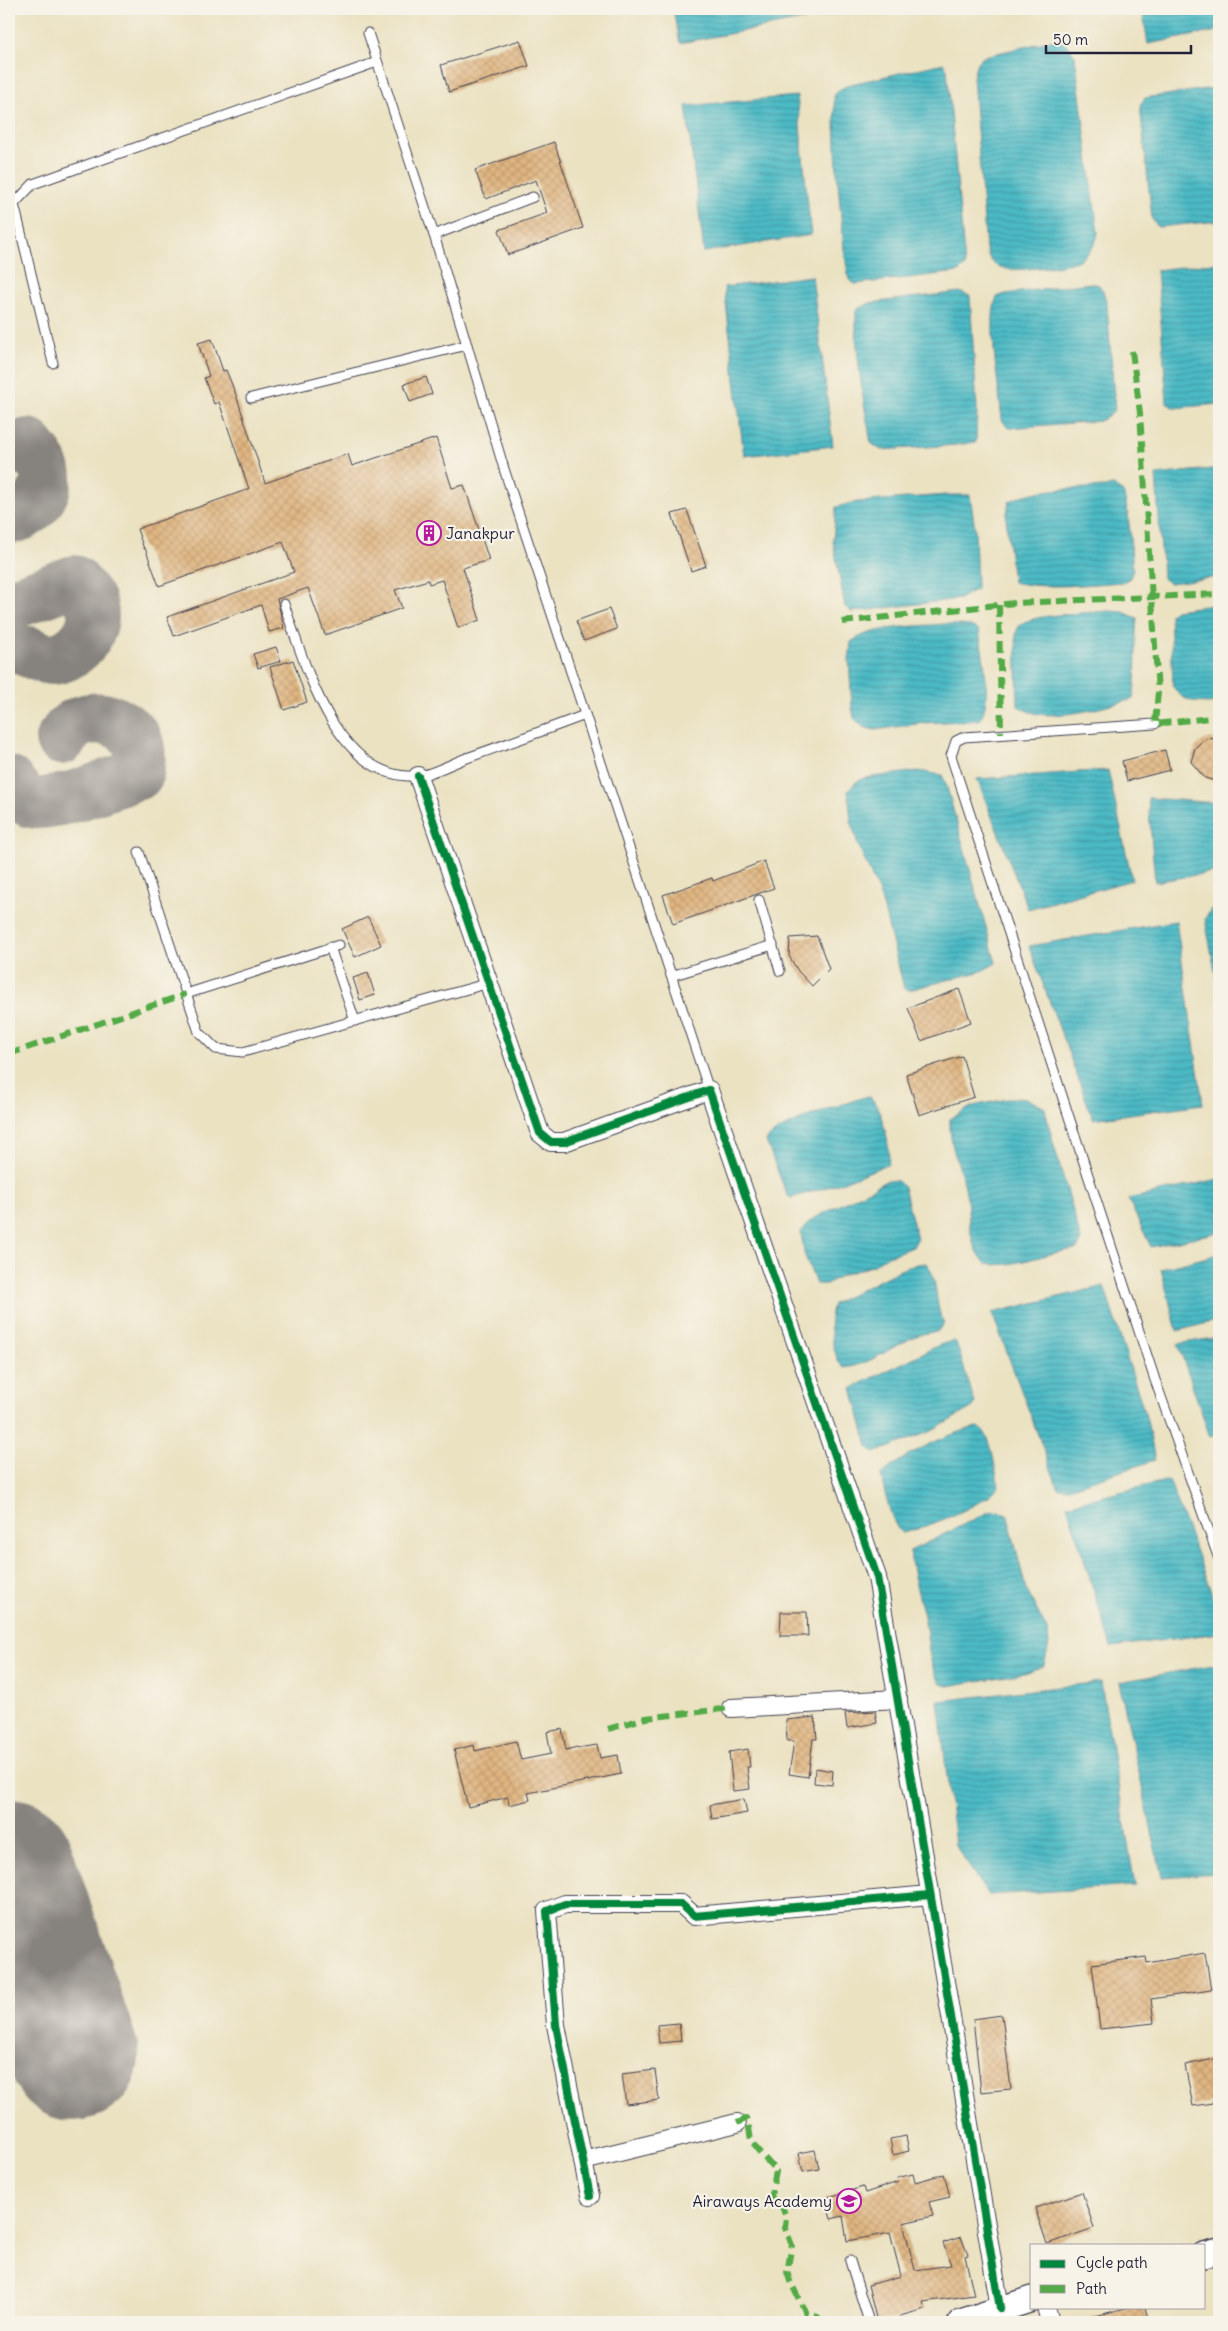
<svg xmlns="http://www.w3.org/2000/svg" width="1228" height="2331" viewBox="0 0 1228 2331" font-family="Delius,sans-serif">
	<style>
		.water { fill: url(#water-rules); stroke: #376e80 }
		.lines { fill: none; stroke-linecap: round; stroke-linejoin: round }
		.taxiway { stroke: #86827e; stroke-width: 52 }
		.runway { stroke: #86827e; stroke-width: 130 }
		.building { fill: url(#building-cross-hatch) }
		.service-casing { stroke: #403f4f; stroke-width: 11 }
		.minor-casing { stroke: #403f4f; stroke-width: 20 }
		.secondary-casing { stroke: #403f4f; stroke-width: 28 }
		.service { stroke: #fff; stroke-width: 9 }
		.minor { stroke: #fff; stroke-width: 18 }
		.secondary { stroke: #fff; stroke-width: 25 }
		.quiet { stroke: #53aa46; stroke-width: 6; stroke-dasharray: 12 6; stroke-linecap: butt }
		.cycleway-casing { stroke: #f7f3e8; stroke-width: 11 }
		.cycleway { stroke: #00873e; stroke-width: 8 }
		.labels { text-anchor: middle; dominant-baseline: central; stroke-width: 4.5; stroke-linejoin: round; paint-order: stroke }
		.poi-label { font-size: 16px; fill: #22223b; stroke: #f7f3e8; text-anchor: start }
	</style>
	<defs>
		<pattern id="water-rules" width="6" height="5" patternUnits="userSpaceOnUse" patternTransform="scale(1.25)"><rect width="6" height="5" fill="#4cbac5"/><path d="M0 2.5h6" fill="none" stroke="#3f97a1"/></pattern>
		<pattern id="building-cross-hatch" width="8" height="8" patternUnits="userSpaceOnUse" patternTransform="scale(1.25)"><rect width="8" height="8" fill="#e0b580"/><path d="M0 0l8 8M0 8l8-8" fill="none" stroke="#c09b70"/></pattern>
	</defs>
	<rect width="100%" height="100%" fill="#f7f3e8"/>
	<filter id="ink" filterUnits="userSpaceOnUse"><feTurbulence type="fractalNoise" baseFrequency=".02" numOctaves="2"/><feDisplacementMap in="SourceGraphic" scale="10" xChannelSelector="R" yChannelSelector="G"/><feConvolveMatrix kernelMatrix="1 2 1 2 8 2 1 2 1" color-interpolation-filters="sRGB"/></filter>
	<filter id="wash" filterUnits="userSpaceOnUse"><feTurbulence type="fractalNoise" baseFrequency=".0096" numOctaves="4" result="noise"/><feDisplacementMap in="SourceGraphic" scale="20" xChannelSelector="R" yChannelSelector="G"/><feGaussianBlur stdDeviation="1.12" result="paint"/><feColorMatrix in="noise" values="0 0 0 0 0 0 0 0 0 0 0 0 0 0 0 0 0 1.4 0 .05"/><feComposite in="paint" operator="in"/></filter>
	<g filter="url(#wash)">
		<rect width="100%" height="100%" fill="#ebe2c2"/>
		<g class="water">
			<polygon points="673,9 862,9 680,43"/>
			<polygon points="1142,9 1216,9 1217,31 1148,44"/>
			<path d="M1049,41C1064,40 1068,44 1075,56L1098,233C1096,245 1090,253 1079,260C1068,266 1010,273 999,267C991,263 989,258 986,249L973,77L977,62L985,56Z"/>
			<polygon points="944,63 947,69 965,266 959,272 855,284 849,280 844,250 837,172 834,96 840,89 851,84"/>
			<polygon points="1219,87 1219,221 1158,227 1152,219 1140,105 1145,98"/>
			<polygon points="797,96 811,235 704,252 686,106"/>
			<polygon points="1219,262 1219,404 1174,408 1167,403 1157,270"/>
			<polygon points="812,276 833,446 744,456 724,287"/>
			<path d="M1090,283L1099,285L1103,291L1107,304L1115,409L1109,416L1099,421L1008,428L1002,420C1000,393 986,318 997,297L1005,294Z"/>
			<path d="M960,292L970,296L977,408L976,442L956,445L881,450L871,443C863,399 855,354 856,310L870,303Z"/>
			<polygon points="1219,468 1219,577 1169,583 1163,578 1156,475"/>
			<path d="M1114,486L1123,492L1128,513L1133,570L1130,578L1123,582C1088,584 1048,590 1013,582L1006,519L1009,502C1034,486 1084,490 1114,486Z"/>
			<polygon points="946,495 970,495 975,529 977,589 959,599 852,612 845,607 833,541 836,507 857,502"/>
			<path d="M1219,604V702C1201,704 1182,703 1173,686L1170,614L1175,610Z"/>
			<path d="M1108,611L1123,612L1137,618C1134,645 1138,672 1133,699C1103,707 1045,726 1018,706L1016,634C1017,630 1018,626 1021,624C1035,614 1089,613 1108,611Z"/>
			<path d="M946,624L970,626L979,630C982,653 994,702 979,720L923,723L875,730L863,727L854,718L852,707L849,660L851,642C871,626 920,626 946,624Z"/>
			<polygon points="1108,770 1132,880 1028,909 977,779"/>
			<polygon points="918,771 942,775 946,784 996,963 982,971 909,990 904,988 881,898 857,842 851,820 848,791 856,782 865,778"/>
			<polygon points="1148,798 1219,803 1219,871 1155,882"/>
			<polygon points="1219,908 1219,992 1205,919 1211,909"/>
			<polygon points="1176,921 1203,1104 1093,1119 1029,946"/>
			<path d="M868,1096C881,1102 892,1150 888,1164L841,1183L791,1198L787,1195L766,1141C777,1124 846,1103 868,1096Z"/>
			<path d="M1012,1098L1028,1099L1045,1108C1054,1154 1071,1196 1081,1242L1077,1249C1046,1252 1017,1268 986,1264C965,1239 971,1217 965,1187C959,1161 949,1148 950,1119L973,1106Z"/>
			<polygon points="1219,1179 1219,1232 1151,1247 1128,1199"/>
			<polygon points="888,1180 898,1181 904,1187 917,1239 913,1247 885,1257 874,1265 842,1275 826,1284 816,1284 804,1253 801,1232 811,1220"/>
			<polygon points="1219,1254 1219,1320 1177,1331 1161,1269"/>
			<path d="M926,1263C939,1276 934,1308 944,1323L937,1332C904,1332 878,1365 844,1368C832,1359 827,1317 833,1304L900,1270L917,1264Z"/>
			<polygon points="1104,1286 1147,1420 1155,1460 1069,1488 1058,1488 992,1313"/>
			<polygon points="1219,1337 1219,1434 1210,1437 1178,1344"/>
			<polygon points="952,1341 956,1342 975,1403 973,1407 932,1431 874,1453 868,1447 852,1388 939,1345"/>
			<path d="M978,1427C993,1433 994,1470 999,1485C989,1504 923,1529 902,1533C893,1529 883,1487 881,1476C900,1456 950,1432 978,1427Z"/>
			<polygon points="1169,1480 1219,1613 1219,1633 1111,1647 1067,1505"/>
			<path d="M999,1511L1008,1516L1026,1589L1047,1630L1049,1643L1044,1666L1030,1672L948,1686L941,1684C927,1664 929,1639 924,1616C919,1595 912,1574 910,1551L989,1512Z"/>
			<polygon points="1219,1664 1219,1873 1162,1877 1119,1682"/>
			<polygon points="1101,1682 1135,1886 988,1895 955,1845 938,1701"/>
		</g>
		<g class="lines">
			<g class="taxiway">
				<path d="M9,451L28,444C35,452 42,460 45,471C51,492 30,517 9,518"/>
				<path d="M9,605L74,581C79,587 85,593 89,600C103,625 78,657 52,659C45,659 36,655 29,652"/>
				<path d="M9,782C16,790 20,798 31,802C51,809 116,781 138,774C140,762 142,747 134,736C120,718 89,712 71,727C67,730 64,736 61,739"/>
			</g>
			<polyline class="runway" points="9,1863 74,2056"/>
		</g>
		<g id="blocks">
			<g class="building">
				<polygon points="520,40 529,66 449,92 441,65"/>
				<polygon points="554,142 583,228 508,255 499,230 547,213 536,180 486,199 475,170"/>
				<polygon points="212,339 223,371 226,370 236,395 265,483 348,454 352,466 436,438 452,488 464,485 489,560 463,568 480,620 458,628 442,580 429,584 428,580 395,590 402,608 325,635 308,588 277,599 284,628 269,632 261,605 174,636 167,617 294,572 283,542 159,586 145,548 144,549 137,529 249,489 219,402 214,404 204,378 209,376 198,343"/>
				<polygon points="426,377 432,394 410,402 404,384"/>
				<polygon points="687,510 706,566 691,571 672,514"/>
				<polygon points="609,609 617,629 584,641 576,621"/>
				<polygon points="276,647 281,661 258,668 253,654"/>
				<polygon points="293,660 307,702 284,710 270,667"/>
				<polygon points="1219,738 1219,782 1205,778 1191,762 1195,748 1200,743 1206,739"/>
				<polygon points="1165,750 1170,770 1127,781 1122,761"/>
				<polygon points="764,861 774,888 673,924 663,895 712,878 713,881"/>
				<polygon points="368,917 381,945 355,957 342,929"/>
				<polygon points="817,936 829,969 812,986 798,971 789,956 790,938"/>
				<polygon points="368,973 375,995 360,1000 353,978"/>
				<polygon points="959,989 971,1022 921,1041 908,1008"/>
				<polygon points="962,1056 974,1097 919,1115 906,1074"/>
				<polygon points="781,1612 807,1612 808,1636 780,1636"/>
				<polygon points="875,1711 877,1723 847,1728 845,1713"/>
				<polygon points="815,1717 817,1739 813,1739 808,1777 789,1774 794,1741 787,1741 786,1720"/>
				<polygon points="562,1729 566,1750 577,1747 578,1748 597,1745 600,1758 618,1755 621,1774 528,1793 530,1800 509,1805 508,1797 468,1807 454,1750 474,1745 475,1751 516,1741 521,1760 551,1754 547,1732"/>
				<polygon points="748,1749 750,1767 747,1767 750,1789 733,1791 729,1752"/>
				<polygon points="815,1768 833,1771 832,1785 814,1783"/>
				<polygon points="744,1799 747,1813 712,1819 710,1805"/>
				<polygon points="1205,1953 1211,1990 1151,1999 1154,2023 1100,2029 1092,1964 1146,1957 1147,1963"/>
				<polygon points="1002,2015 1011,2089 981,2092 973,2019"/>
				<polygon points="679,2023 681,2041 659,2043 657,2025"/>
				<polygon points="1219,2058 1219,2102 1193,2106 1185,2065"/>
				<polygon points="655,2070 659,2100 626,2104 622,2074"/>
				<polygon points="906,2136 909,2151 893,2155 890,2139"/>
				<polygon points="815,2150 819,2169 803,2172 799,2153"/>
				<polygon points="913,2174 915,2182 944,2174 950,2197 929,2202 933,2216 903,2223 915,2270 951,2265 943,2243 961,2237 968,2255 965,2256 974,2295 923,2302 925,2309 900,2316 900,2318 877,2322 868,2285 901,2276 890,2233 847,2241 843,2216 831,2219 825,2198 863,2187 865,2193 898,2182 897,2178"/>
				<polygon points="1082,2192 1094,2228 1047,2244 1035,2208"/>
				<polygon points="1129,2307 1145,2307 1149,2322 1093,2322 1092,2317"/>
			</g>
		</g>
	</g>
	<g filter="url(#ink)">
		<use href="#blocks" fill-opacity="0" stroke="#403f4f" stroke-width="1"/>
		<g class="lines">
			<defs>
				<g id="service">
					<polyline points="368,33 434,235 505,472 709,1090"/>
					<polyline points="434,235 533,197"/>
					<polyline points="53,363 14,204 33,184 377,62"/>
					<polyline points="251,398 467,345"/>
					<path d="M284,604C305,664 336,782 418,776C430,775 451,764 464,759C504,745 545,730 585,715"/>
					<polyline points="1155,724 964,737 956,741 951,756 1155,1380 1219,1559"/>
					<polyline points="139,852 199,1032 216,1049 243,1052 489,983"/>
					<polyline points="759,900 780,971"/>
					<polyline points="330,947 355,1021"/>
					<polyline points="671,976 773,945"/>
					<polyline points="186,994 339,945"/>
					<polyline points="850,2261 869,2322"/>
				</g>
				<g id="minor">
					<polyline points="418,776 540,1133 551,1142 564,1142 709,1090 877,1577 1000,2308"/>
					<polyline points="731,1708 898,1699"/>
					<polyline points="583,2161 737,2123"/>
					<polyline points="590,2196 556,2025 547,1911 565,1904 681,1904 694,1916 930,1895"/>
					<polyline points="1046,2307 1050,2322"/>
				</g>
				<g id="secondary">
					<polyline points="1204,2255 1219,2251"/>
					<polyline points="961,2322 1032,2299"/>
				</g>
			</defs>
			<use href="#service" class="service-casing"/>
			<use href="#minor" class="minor-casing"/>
			<use href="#secondary" class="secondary-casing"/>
			<use href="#service" class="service"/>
			<use href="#minor" class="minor"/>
			<use href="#secondary" class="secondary"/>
			<g class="quiet">
				<polyline points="1132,351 1140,413 1158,692 1155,724 1219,717"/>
				<polyline points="999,605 1001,733"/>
				<polyline points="842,622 1015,603 1219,594"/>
				<polyline points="9,1054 186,994"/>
				<polyline points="608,1729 646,1718 731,1708"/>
				<path d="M737,2123L746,2119C751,2127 748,2135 753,2143C759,2154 769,2161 776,2172L771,2195L774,2203L782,2207L786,2216L785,2228L792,2245L787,2272L790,2281L806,2313L818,2317L820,2322"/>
			</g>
			<defs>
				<g id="cycleway">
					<polyline points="418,776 540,1133 551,1142 564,1142 709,1090 877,1577 1000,2308"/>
					<polyline points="590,2196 556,2025 547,1911 565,1904 681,1904 694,1916 930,1895"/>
				</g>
			</defs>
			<use href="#cycleway" class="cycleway-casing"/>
			<use href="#cycleway" class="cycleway"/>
		</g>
	</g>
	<defs>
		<symbol id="building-ring" viewBox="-11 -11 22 22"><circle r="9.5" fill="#f7f3e8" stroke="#b5179e" stroke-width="1.5"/><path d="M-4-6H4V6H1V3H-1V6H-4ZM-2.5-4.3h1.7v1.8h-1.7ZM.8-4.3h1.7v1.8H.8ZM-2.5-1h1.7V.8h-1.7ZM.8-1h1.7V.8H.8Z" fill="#b5179e"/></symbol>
		<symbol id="school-ring" viewBox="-11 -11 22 22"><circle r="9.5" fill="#f7f3e8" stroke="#b5179e" stroke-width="1.5"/><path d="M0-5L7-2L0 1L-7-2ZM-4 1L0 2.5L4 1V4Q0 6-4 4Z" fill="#b5179e"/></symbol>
	</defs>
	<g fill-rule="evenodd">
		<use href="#building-ring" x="415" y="519" width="28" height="28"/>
		<use href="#school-ring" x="835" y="2187" width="28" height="28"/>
	</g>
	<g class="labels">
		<g class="poi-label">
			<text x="446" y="533">Janakpur</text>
			<text x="832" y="2201" text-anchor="end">Airaways Academy</text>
		</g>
	</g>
	<rect width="1228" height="2331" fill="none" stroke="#f7f3e8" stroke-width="30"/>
	<rect x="1030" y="2244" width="175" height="65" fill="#f7f3e8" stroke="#a29fa3"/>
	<rect x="1040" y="2260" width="25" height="8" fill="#00873e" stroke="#a29fa3"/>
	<text x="1076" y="2268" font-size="15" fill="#22223b">Cycle path</text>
	<rect x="1040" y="2285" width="25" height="8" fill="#53aa46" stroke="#a29fa3"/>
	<text x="1076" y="2294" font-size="15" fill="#22223b">Path</text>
	<path d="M1046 45v8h145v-8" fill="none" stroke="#22223b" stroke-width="2.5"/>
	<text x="1053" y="45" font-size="15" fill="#22223b" stroke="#f7f3e8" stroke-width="4" paint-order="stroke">50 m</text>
</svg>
